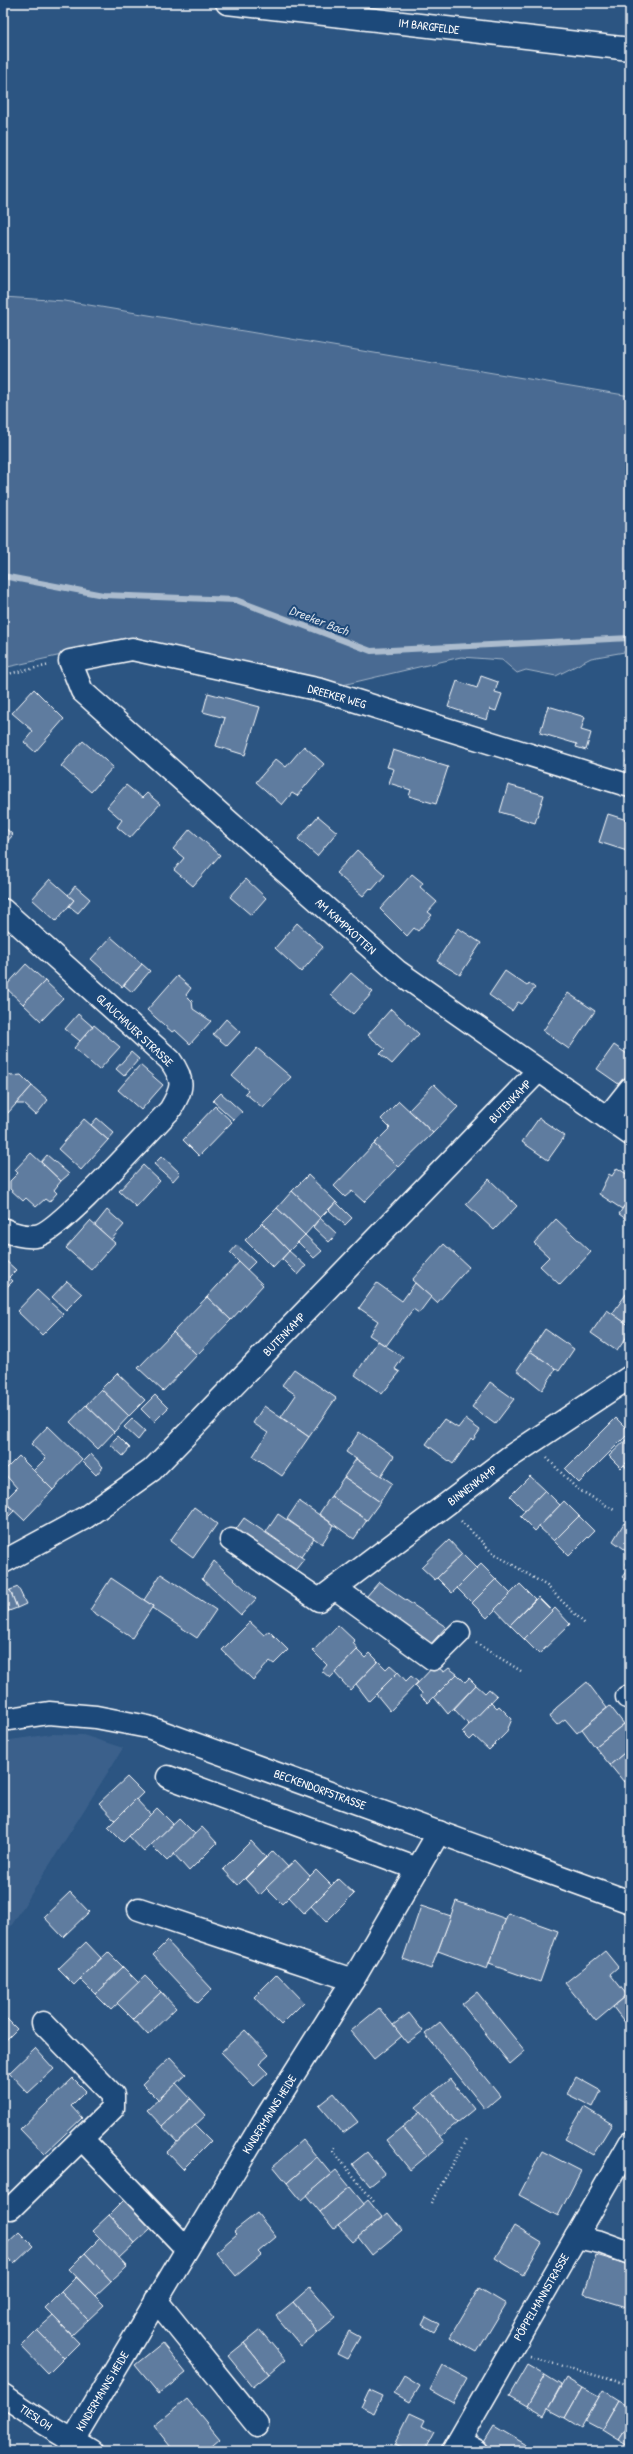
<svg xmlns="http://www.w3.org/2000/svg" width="633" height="2454" viewBox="0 0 633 2454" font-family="'Patrick Hand',sans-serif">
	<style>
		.built { fill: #3b618b }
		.green { fill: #486b92; stroke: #a4b5c8 }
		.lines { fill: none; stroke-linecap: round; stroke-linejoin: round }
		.stream { stroke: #acbcce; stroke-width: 6 }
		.building { fill: #5e7c9f; stroke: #fff }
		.minor-casing { stroke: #fff; stroke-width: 25 }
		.path { stroke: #fff; stroke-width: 2.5; stroke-dasharray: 1 3; stroke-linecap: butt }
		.minor { stroke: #1f4a7a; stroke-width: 22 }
		.labels { text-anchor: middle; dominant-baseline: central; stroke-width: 4; stroke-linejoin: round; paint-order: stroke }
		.street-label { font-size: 12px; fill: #fff; stroke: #1f4a7a }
		.water-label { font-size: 13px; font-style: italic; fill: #d5dde6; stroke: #1f4a7a }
	</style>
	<rect width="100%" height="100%" fill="#2c5582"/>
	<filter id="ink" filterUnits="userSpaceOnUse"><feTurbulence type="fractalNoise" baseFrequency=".025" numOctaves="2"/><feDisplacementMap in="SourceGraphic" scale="8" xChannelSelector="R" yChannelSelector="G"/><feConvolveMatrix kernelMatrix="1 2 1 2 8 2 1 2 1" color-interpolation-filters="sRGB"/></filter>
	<g filter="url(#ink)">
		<polygon class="built" points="52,1734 83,1735 123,1748 3,1939 3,1741"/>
		<polygon class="green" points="3,297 65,301 630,396 630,651 591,658 556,676 526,670 517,673 502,660 461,657 334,687 134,639 3,668"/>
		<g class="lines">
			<polyline class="stream" points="3,576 103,595 236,600 371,651 630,638"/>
		</g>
		<g class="building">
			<polygon points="481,676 498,682 495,692 502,694 496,711 490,709 487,720 448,707 457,681 477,688"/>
			<polygon points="34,689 64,719 35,752 24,742 33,731 12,713"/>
			<polygon points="208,693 260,707 245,755 216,746 225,718 203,712"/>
			<polygon points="548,706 585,717 581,730 591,733 586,750 576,747 577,744 540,733"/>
			<polygon points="83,741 113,767 91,792 61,766"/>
			<polygon points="304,746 324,764 297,796 292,793 282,805 256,782 276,759 286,767"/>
			<polygon points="630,748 630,763 626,762"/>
			<polygon points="393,750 448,767 436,804 409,796 411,790 389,783 394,769 387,767"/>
			<polygon points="126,785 142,798 147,793 160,804 130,838 117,827 122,820 107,807"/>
			<polygon points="508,785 544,795 535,823 500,812"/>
			<polygon points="608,814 630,821 630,852 599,842"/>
			<polygon points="318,816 337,832 317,856 298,839"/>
			<polygon points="3,826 13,835 3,846"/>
			<polygon points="190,829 220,855 193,886 174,870 184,858 173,849"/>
			<polygon points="357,850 385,875 372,890 370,888 363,896 336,873"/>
			<polygon points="412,874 423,883 420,887 437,902 428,912 432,915 418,931 414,928 407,936 380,909"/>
			<polygon points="50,879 74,900 56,921 32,899"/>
			<polygon points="246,879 266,898 251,915 230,897"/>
			<polygon points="75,886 90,899 78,913 69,906 74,900 68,895"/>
			<polygon points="297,923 323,947 301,972 275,948"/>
			<polygon points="458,928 481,943 460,975 437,961"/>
			<polygon points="111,937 142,964 122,987 91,959"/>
			<polygon points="26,964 45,981 23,1004 5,987"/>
			<polygon points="142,964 150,971 132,992 124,985"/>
			<polygon points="505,971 527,986 529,983 535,988 522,1004 518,1002 512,1011 489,995"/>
			<polygon points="351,973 373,992 353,1014 331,995"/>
			<polygon points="177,976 191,988 186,995 192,1001 193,1009 211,1021 190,1044 175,1030 172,1032 147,1010"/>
			<polygon points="45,981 63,998 41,1021 23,1004"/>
			<polygon points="568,993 595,1011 569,1049 543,1031"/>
			<polygon points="391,1009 419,1034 392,1064 380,1054 385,1049 368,1035"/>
			<polygon points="78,1014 93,1027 80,1041 65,1029"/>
			<polygon points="226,1019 240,1032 227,1046 213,1034"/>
			<polygon points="94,1025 120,1047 99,1070 74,1048"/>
			<polygon points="614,1045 630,1056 630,1071 620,1085 597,1069"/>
			<polygon points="257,1048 291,1077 263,1108 245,1093 248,1090 232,1076"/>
			<polygon points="131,1052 139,1059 124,1076 116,1069"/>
			<polygon points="140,1065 163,1085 141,1110 118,1090"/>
			<polygon points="3,1069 11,1076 21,1075 32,1086 8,1113 3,1108"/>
			<polygon points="434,1084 458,1107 433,1133 409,1110"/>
			<polygon points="32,1086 48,1100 36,1115 24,1104 16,1104"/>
			<polygon points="221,1093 242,1112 234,1120 213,1101"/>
			<polygon points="399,1101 433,1133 398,1167 374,1144 390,1128 381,1119"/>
			<polygon points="215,1106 232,1122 199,1156 183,1140"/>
			<polygon points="97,1118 114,1133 108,1140 91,1125"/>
			<polygon points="539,1118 565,1136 548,1160 522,1142"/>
			<polygon points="84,1119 108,1140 81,1170 58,1149"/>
			<polygon points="374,1144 398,1167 364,1202 352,1191 345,1197 334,1186"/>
			<polygon points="31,1153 61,1181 54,1190 57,1193 49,1202 45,1199 36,1207 26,1198 23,1201 10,1189 10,1181 18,1173 15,1170"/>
			<polygon points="47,1155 69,1174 61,1181 41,1162"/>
			<polygon points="162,1156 180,1173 173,1181 154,1164"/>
			<polygon points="143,1165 160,1181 136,1207 119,1191"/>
			<polygon points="617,1168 630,1176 630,1197 622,1209 599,1194 609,1174 612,1176"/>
			<polygon points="308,1175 336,1202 320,1218 292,1191"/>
			<polygon points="489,1179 517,1206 494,1230 466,1204"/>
			<polygon points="292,1191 320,1218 305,1235 277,1208"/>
			<polygon points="630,1197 630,1222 619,1214"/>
			<polygon points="336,1202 352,1218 345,1225 329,1210"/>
			<polygon points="277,1208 305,1235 289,1251 262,1223"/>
			<polygon points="107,1210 124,1225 111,1240 95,1225"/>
			<polygon points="320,1218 337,1234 329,1242 313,1227"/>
			<polygon points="556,1219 591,1252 560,1285 540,1266 549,1257 534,1243"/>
			<polygon points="90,1221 115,1243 91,1270 66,1248"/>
			<polygon points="262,1223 289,1251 273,1268 245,1240"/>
			<polygon points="305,1235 322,1251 314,1258 298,1242"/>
			<polygon points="444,1244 469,1267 437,1303 412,1280"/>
			<polygon points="237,1245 255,1262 247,1270 230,1253"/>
			<polygon points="289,1251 306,1266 298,1275 282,1259"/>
			<polygon points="3,1258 16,1270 9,1277 13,1281 3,1291"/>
			<polygon points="239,1262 263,1285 231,1320 207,1297"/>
			<polygon points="67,1281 82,1294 66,1310 52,1297"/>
			<polygon points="377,1283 402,1301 415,1283 431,1297 419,1313 413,1309 386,1346 369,1335 378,1321 359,1308"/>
			<polygon points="37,1290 63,1314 42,1335 17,1311"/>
			<polygon points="629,1290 630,1291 630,1326 612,1314"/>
			<polygon points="207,1297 231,1320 197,1355 173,1332"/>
			<polygon points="607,1310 630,1326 630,1332 617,1351 591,1333"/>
			<polygon points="545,1329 574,1349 559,1371 530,1351"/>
			<polygon points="173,1332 197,1355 163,1391 138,1368"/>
			<polygon points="378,1341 403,1357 395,1369 400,1372 382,1394 355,1375"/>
			<polygon points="530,1351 556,1369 542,1390 517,1370"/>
			<polygon points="294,1369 336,1398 309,1437 281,1417 296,1395 282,1385"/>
			<polygon points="117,1373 145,1400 129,1416 101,1389"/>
			<polygon points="490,1382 514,1399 495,1424 472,1407"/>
			<polygon points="101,1389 129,1416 114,1432 86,1405"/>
			<polygon points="155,1395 168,1408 154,1422 141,1409"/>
			<polygon points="86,1405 114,1432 98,1449 70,1422"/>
			<polygon points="264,1406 309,1437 282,1476 253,1456 268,1433 253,1423"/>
			<polygon points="616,1418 630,1432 579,1483 565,1469"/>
			<polygon points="132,1419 145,1431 138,1440 124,1427"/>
			<polygon points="444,1419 458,1428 465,1419 480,1430 473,1440 471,1438 453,1464 426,1444"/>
			<polygon points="48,1426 82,1459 53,1490 33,1471 46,1458 31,1444"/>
			<polygon points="359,1432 394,1456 381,1476 346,1452"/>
			<polygon points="118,1436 130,1448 123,1456 110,1444"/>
			<polygon points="630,1436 630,1459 621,1468 609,1456"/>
			<polygon points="91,1454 103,1467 96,1475 83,1462"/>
			<polygon points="19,1456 53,1490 24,1520 4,1501 17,1488 3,1472"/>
			<polygon points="356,1459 392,1483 380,1502 344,1477"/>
			<polygon points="630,1459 630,1472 624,1465"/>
			<polygon points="530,1476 545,1490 525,1511 510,1496"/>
			<polygon points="344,1477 380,1502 367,1520 331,1496"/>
			<polygon points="545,1490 560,1505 535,1531 520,1516"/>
			<polygon points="331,1496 367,1520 354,1539 319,1514"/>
			<polygon points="3,1500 14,1511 3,1522"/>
			<polygon points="299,1501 334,1525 322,1544 287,1519"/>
			<polygon points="564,1501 579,1516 554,1541 539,1527"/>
			<polygon points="194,1507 217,1524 193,1558 170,1541"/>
			<polygon points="278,1514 314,1538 301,1557 266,1532"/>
			<polygon points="579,1516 594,1531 569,1556 554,1541"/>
			<polygon points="244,1518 304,1559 293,1573 234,1532"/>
			<polygon points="624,1523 630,1526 630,1553 613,1541"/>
			<polygon points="449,1540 462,1554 435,1580 421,1567"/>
			<polygon points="462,1554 477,1569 452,1593 437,1578"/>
			<polygon points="630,1559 630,1583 622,1577 630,1566 626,1564"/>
			<polygon points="214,1561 256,1599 241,1615 202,1579"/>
			<polygon points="481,1564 496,1579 472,1603 457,1588"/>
			<polygon points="161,1574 216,1610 197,1638 152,1608 153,1606 144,1600"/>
			<polygon points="111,1578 153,1606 132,1638 90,1610"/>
			<polygon points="496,1579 511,1594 487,1618 472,1603"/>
			<polygon points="379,1582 446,1627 430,1645 417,1632 414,1635 384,1610 381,1612 366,1597"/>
			<polygon points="520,1584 535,1599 510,1625 495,1609"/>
			<polygon points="18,1587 26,1604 17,1608 10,1590"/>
			<polygon points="10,1590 17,1608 9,1611 3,1594"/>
			<polygon points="3,1597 9,1611 3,1614"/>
			<polygon points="538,1597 552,1611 524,1639 510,1625"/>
			<polygon points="555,1608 570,1624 539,1654 524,1639"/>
			<polygon points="250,1622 264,1635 269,1631 288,1650 274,1664 270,1661 253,1680 222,1650"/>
			<polygon points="338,1625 355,1641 353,1643 358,1649 330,1678 322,1671 327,1665 313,1651"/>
			<polygon points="357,1650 365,1658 370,1653 378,1661 350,1690 335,1673"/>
			<polygon points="378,1661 386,1669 390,1665 398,1672 369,1701 356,1684"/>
			<polygon points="435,1665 444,1672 449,1668 457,1674 428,1703 421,1696 422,1693 415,1686"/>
			<polygon points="398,1672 406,1681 411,1676 418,1682 390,1711 376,1694"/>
			<polygon points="457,1674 465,1682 469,1678 476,1685 448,1714 434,1697"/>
			<polygon points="587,1682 607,1708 577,1733 565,1719 557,1725 550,1717 556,1708"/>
			<polygon points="476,1685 485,1693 489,1689 497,1696 469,1725 454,1709"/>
			<polygon points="491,1702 497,1708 499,1706 512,1719 506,1733 489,1750 474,1736 470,1740 462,1732"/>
			<polygon points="610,1706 624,1724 595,1747 582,1729"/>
			<polygon points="624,1724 630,1731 630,1748 610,1765 595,1747"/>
			<polygon points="630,1748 630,1777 624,1782 610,1765"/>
			<polygon points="127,1777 143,1793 115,1820 99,1803"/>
			<polygon points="136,1799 151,1815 123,1842 108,1827"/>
			<polygon points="157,1808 173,1824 144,1852 129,1836"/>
			<polygon points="179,1818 195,1834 167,1861 151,1845"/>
			<polygon points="202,1827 217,1843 189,1871 174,1854"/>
			<polygon points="251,1841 266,1857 238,1885 223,1869"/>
			<polygon points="273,1851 288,1867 260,1895 245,1879"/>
			<polygon points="295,1860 310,1876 282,1904 266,1888"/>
			<polygon points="316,1870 332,1886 304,1913 289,1897"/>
			<polygon points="338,1879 354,1894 326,1922 311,1906"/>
			<polygon points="70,1892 89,1912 63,1937 44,1917"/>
			<polygon points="456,1901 506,1919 487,1969 438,1951"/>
			<polygon points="421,1906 451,1916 431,1969 403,1959"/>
			<polygon points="508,1913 558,1931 540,1982 489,1964"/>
			<polygon points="167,1941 212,1989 198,2003 153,1955"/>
			<polygon points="86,1942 101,1958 74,1985 58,1969"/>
			<polygon points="605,1951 618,1967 610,1974 627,1995 596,2021 565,1983"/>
			<polygon points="108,1952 123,1967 95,1994 80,1979"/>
			<polygon points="123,1967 139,1983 111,2010 95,1994"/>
			<polygon points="277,1974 304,2002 281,2025 254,1997"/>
			<polygon points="145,1976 161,1992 133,2019 117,2003"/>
			<polygon points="161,1992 176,2008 148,2035 133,2019"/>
			<polygon points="477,1992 525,2051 510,2064 462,2004"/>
			<polygon points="630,1993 630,2029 613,2007"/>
			<polygon points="379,2008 402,2036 374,2059 351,2031"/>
			<polygon points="409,2013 423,2031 407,2043 393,2025"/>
			<polygon points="3,2015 17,2029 3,2043"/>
			<polygon points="440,2022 500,2096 485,2109 425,2034"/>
			<polygon points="245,2030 269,2055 259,2064 268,2073 254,2086 221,2052"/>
			<polygon points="35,2048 54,2069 28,2093 9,2073"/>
			<polygon points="170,2057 186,2074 158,2100 142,2084"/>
			<polygon points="576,2077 601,2091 593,2107 567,2094"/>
			<polygon points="73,2078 86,2091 71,2106 82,2118 44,2154 20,2129"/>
			<polygon points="450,2079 474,2109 457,2123 433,2093"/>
			<polygon points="176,2083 191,2099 162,2126 147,2110"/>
			<polygon points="334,2093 358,2122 343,2133 319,2105"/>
			<polygon points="433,2093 457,2123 439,2137 416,2107"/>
			<polygon points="191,2099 206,2115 177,2142 162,2126"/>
			<polygon points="584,2107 612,2124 593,2155 565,2139"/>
			<polygon points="420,2112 444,2142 427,2156 402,2127"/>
			<polygon points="195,2125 211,2141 183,2169 167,2152"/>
			<polygon points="402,2127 427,2156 410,2170 386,2140"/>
			<polygon points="303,2140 317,2157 287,2183 273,2166"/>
			<polygon points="542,2151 581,2171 558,2216 519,2195"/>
			<polygon points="367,2152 385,2174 370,2186 352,2164"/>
			<polygon points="317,2157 331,2174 301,2200 287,2183"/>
			<polygon points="336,2170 350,2187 320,2212 306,2195"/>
			<polygon points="350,2187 364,2204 334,2229 320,2212"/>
			<polygon points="124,2200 151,2228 135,2243 109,2215"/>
			<polygon points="368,2200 382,2217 353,2242 338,2226"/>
			<polygon points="257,2213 276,2237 258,2252 261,2255 236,2276 216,2252 237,2234 234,2231"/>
			<polygon points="388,2213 402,2230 372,2255 358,2237"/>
			<polygon points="109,2215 135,2243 119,2258 92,2231"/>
			<polygon points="514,2226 542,2243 523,2275 495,2258"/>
			<polygon points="19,2232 33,2246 14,2264 3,2253 3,2247"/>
			<polygon points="100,2238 127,2266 111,2281 85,2253"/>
			<polygon points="85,2253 111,2281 95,2296 69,2269"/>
			<polygon points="596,2255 630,2265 630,2308 584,2294"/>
			<polygon points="76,2277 104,2305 88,2320 61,2292"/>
			<polygon points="310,2287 336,2317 318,2332 293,2302"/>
			<polygon points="479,2288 506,2304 477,2352 450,2337"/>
			<polygon points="61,2292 88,2320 72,2335 45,2308"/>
			<polygon points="293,2302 318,2332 301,2346 276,2316"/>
			<polygon points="53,2316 79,2343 64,2358 37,2330"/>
			<polygon points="426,2317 439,2324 434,2332 422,2325"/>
			<polygon points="37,2330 64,2358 48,2374 21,2346"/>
			<polygon points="260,2330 285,2360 269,2374 244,2343"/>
			<polygon points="349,2331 360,2337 347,2359 337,2354"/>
			<polygon points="162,2343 186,2373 159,2394 135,2365"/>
			<polygon points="244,2343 269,2374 253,2387 228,2356"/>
			<polygon points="443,2365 467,2378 453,2403 430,2390"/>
			<polygon points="528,2365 545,2375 527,2406 510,2396"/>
			<polygon points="545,2375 561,2385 544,2416 527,2406"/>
			<polygon points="404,2376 420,2386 410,2402 394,2393"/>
			<polygon points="566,2378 582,2388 565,2418 548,2409"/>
			<polygon points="582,2388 599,2397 581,2428 565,2418"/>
			<polygon points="369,2390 382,2396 374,2413 361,2407"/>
			<polygon points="603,2390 619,2400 602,2430 585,2421"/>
			<polygon points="187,2399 220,2439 206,2451 174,2451 154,2426"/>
			<polygon points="619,2400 630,2406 630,2421 618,2440 602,2430"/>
			<polygon points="410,2413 425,2420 422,2426 434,2432 424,2451 407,2451 394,2445"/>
			<polygon points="630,2421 630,2447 618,2440"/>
			<polygon points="494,2426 537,2451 495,2451 483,2444"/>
		</g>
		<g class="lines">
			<defs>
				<g id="minor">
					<polyline points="227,3 630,49"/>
					<polyline points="630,786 321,690 132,649 70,661 82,691 397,971 630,1134"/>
					<path d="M3,910L170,1060C185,1081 183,1088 170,1110C149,1131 57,1235 35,1236C25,1237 12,1234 3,1229"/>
					<polyline points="607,1118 630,1089"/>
					<polyline points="231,1540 319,1600 508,1458 630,1377"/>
					<polyline points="3,1562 86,1517 152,1470 538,1071"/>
					<polyline points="335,1588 433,1659 459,1633"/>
					<polyline points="627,1697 630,1698"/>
					<polyline points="3,1720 49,1713 96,1717 148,1727 630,1902"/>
					<polyline points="168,1777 418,1869"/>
					<polyline points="139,1909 353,1980"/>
					<polyline points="82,2139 187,2249"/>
					<polyline points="3,2206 11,2208 113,2108 113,2095 43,2023"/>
					<polyline points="576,2237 600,2242 630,2253"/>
					<polyline points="156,2300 257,2425"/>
					<polyline points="3,2395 44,2423 91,2451"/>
					<polyline points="73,2440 264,2121 353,1980 439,1832"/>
					<polyline points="459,2441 477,2451"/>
					<polyline points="453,2451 630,2143"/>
				</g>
			</defs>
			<use href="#minor" class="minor-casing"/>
			<g class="path">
				<polyline points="3,675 50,665"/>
				<polyline points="547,1458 576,1488 614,1510"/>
				<polyline points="461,1521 492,1552 547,1586 586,1625"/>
				<polyline points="476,1643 521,1671"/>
				<polyline points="334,2147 333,2151 375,2203"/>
				<polyline points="431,2203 468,2137"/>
				<polyline points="530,2357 630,2385"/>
			</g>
			<use href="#minor" class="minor"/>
		</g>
	</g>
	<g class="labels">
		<g class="street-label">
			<text transform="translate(429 26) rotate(7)">IM BARGFELDE</text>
			<text transform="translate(337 696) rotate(16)">DREEKER WEG</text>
			<text transform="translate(346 926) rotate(42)">AM KAMPKOTTEN</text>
			<text transform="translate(135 1030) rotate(43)">GLAUCHAUER STRASSE</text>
			<text transform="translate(510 1101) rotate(-46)">BUTENKAMP</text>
			<text transform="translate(284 1334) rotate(-46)">BUTENKAMP</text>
			<text transform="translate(472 1485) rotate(-37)">BINNENKAMP</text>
			<text transform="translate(320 1789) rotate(20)">BECKENDORFSTRASSE</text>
			<text transform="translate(269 2114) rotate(-58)">KINDERMANNS HEIDE</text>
			<text transform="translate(541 2297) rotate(-60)">PÖPPELMANNSTRASSE</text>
			<text transform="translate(102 2391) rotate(-59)">KINDERMANNS HEIDE</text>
			<text transform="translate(36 2417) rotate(34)">TIESLOH</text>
		</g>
		<g class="water-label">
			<text transform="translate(319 620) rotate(21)">Dreeker Bach</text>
		</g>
	</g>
	<rect width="633" height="2454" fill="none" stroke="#1f4a7a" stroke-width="16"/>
	<rect x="8" y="8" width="617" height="2438" fill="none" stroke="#fff" stroke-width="1.5" filter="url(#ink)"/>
</svg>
